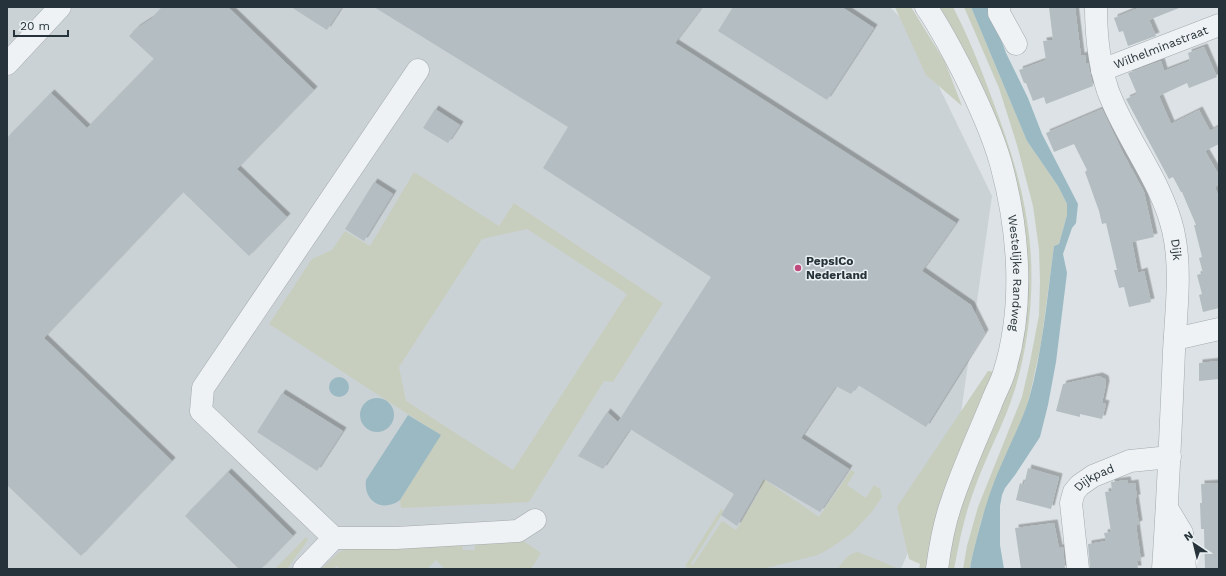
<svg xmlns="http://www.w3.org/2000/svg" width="1226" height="576" viewBox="0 0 1226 576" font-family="'Work Sans',sans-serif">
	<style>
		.built { fill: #cbd2d6 }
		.green { fill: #c7cebe; fill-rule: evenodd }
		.water { fill: #9ab9c3 }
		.building { fill: #b4bdc1; filter: url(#shadow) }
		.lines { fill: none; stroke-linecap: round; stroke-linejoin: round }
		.minor-casing { stroke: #a2aaae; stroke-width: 23 }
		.minor { stroke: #eff2f4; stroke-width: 22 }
		.poi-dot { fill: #c14a7c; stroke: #ebf1f3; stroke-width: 1.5 }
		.labels { text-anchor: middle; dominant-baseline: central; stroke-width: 3; stroke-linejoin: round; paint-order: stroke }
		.street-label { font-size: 12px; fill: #27333a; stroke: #ebf1f3 }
		.poi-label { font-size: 12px; font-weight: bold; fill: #27333a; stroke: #ebf1f3; text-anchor: start }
	</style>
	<defs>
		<filter id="shadow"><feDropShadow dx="3.5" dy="-3.5" stdDeviation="0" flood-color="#0004"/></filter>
	</defs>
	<rect width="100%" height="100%" fill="#dce2e5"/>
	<polygon class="built" points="7,7 890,7 910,27 992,196 958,434 901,569 7,569"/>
	<g class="green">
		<polygon points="895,7 911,7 945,62 962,106 926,75"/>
		<path d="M937,7H953C968,36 980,66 991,96C1006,136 1021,179 1027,221C1036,276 1031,336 1015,389C1004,425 985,457 973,493C964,517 959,543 954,569H943L1025,265Z"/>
		<polygon points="964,7 971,7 1027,141 1058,186 1067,204 1067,215 1059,244 1054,246 1041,344 1029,399 1022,421 981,521 971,562 970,569 963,569 967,546 978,507 1022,397 1030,362 1039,315 1040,281 1039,249 1033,206 1017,145 999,88"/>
		<path d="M414,172L499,226L514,203L663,303L613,382L604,381L529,502L401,508L400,500L440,435L269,324L312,259L332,250L345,231L370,246ZM527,229L627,294L513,470L406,401L399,367L482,239Z"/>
		<polygon points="988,371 995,372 927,569 919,569 920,564 909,559 897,507"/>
		<polygon points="851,470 855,472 847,485 866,498 874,485 880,489 882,497 871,513 851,534 832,547 818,555 762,569 689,569 685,566 721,509 724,511 691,564 693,565 722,521 736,530 761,489 756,485 761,477 819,517"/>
		<polygon points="516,536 541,553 531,569 445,569 436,560 427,569 340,569 336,566 334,569 321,569 339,552 346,549 462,540 463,550 475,550 474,539"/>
		<polygon points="306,537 308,539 306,543 287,569 275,569"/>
		<path d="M858,552L900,569H838C844,560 847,554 858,552Z"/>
	</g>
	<g class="water">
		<path d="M971,7H989L1006,53L1028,98L1042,134L1078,204L1076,223L1072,228L1063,254L1067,273L1056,362L1048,405L1040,437L1015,475L1005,488L1002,495L1000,506V545L1004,569H970L971,562C979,528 988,493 1003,461C1012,440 1022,421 1029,399C1043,349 1047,297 1054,246L1059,244L1067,215V204L1058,186L1027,141Z"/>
		<circle cx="339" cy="387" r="10"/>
		<circle cx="377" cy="415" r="17"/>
		<path d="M408,415L441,435L400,500C383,513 363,501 366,480Z"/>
	</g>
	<g class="building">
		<polygon points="162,7 228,7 314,90 237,169 287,217 249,256 183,192 44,338 172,461 81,556 7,485 7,138 51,93 87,128 154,59 129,36 137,28 151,19"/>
		<polygon points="291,7 342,7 327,30"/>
		<polygon points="374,7 702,7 675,43 956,223 922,271 971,305 985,333 926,427 858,385 851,394 836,386 801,438 849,469 820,512 764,479 737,526 721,515 734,494 630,429 603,469 578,456 607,412 618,422 711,277 543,168 568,127"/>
		<polygon points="733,7 842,7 874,28 827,100 718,31"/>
		<polygon points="1049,7 1075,7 1081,56 1085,55 1086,63 1088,63 1093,86 1046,104 1044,97 1033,101 1026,83 1024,83 1019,70 1046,60 1043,41 1053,40"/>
		<polygon points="1141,7 1179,8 1149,20 1156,36 1128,46 1123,31 1119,32 1114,18"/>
		<polygon points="1204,47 1217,77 1189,88 1187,83 1159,96 1171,124 1199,110 1210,131 1219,126 1219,144 1205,151 1219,175 1219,184 1215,187 1219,198 1219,308 1203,312 1199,295 1202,294 1197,275 1203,273 1199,258 1202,257 1194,225 1196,225 1182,192 1181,192 1173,177 1169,179 1126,99 1137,94 1128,73 1161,61 1164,71 1190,61 1188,53"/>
		<polygon points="435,109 460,125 448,143 423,128"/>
		<polygon points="1102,109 1123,153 1144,192 1154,237 1132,242 1138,273 1144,271 1151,302 1129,307 1124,287 1119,288 1114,270 1117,270 1106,223 1102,224 1099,211 1085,172 1087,170 1074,144 1054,152 1046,133"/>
		<polygon points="374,182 393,194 364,241 345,229"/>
		<polygon points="1219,361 1219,379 1199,381 1199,363"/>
		<polygon points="1099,376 1105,379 1106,384 1102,403 1106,404 1102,419 1080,414 1080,417 1056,411 1063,384"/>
		<polygon points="282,393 343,431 317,471 257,432"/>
		<polygon points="1028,468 1059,477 1051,509 1016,500 1020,483 1024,485"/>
		<polygon points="228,472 293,536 261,569 239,569 185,516"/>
		<polygon points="1127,480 1128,484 1135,483 1137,498 1135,498 1139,524 1136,525 1141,560 1137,561 1138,569 1090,569 1088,544 1106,541 1104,533 1111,532 1105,492 1112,491 1111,482"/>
		<polygon points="1219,483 1219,569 1205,569 1204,529 1201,529 1200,503 1202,503 1201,484"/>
		<polygon points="1054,523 1059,548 1063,547 1065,569 1021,569 1015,528"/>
	</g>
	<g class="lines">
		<defs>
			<g id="minor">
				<path id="s1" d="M926,7C940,27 951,49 962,70C977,100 992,132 1001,164C1019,231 1025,306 1004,373C1001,383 995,393 991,404C978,436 963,468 952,501C944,523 940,546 937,569"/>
				<polyline points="999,7 999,13 1016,44"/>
				<path id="s2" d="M1096,7C1096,35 1099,64 1108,91C1126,139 1161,180 1173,230C1182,268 1176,312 1174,351C1171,424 1168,496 1163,569"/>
				<polyline points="7,64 60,7"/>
				<polyline points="418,70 203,388 201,411 334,538 396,538 518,531 535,520"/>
				<path id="s3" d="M1102,70L1219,25"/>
				<polyline points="1175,339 1219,329"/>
				<polyline points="1167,508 1182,533 1185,569"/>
				<polyline points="304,569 334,538"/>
				<path id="s4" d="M1078,569L1071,503L1074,492L1080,485L1093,476L1130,461L1170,457"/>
			</g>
		</defs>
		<use href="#minor" class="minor-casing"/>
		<use href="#minor" class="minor"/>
	</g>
	<circle class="poi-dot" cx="798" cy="268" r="4"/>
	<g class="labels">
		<g class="street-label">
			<text stroke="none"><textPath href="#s3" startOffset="63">Wilhelminastraat</textPath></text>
			<text stroke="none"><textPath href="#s2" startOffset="259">Dijk</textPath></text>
			<text stroke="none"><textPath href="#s1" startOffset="285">Westelijke Randweg</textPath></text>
			<text stroke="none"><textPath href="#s4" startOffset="103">Dijkpad</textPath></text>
		</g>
		<g class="poi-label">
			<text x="806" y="261">PepsiCo<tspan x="806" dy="14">Nederland</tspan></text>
		</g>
	</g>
	<rect width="1226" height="576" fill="none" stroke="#27333a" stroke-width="16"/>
	<g transform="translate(1194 544) rotate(325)" stroke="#ebf1f3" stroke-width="3" paint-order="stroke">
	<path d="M0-3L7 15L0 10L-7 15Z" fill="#27333a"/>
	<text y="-6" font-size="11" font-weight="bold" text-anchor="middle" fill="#27333a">N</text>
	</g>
	<path d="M14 30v6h54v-6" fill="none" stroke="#27333a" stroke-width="2"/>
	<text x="20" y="30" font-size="12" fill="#27333a" stroke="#ebf1f3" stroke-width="3" paint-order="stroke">20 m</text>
</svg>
